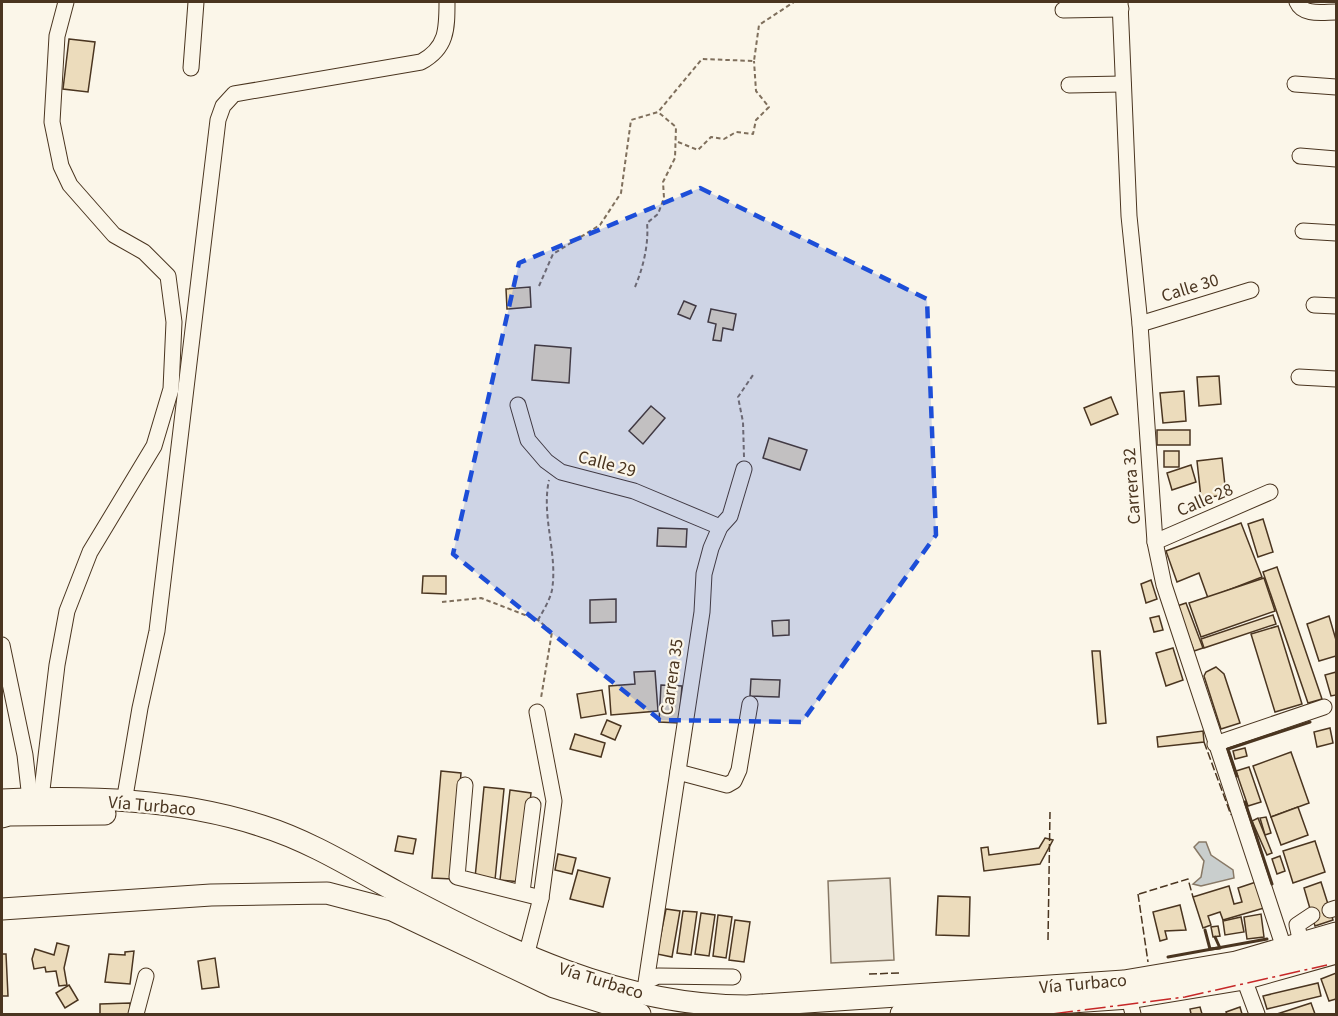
<svg xmlns="http://www.w3.org/2000/svg" width="1338" height="1016" viewBox="0 0 1338 1016" font-family="'Source Sans 3',sans-serif">
	<style>
		.parking { fill: #ede7d9; stroke: #887966; stroke-width: 1.5 }
		.water { fill: #c9cecd; stroke: #887966; stroke-width: 1.5 }
		.building { fill: #ecdcbc; stroke: #4a3520; stroke-width: 1.5 }
		.lines { fill: none; stroke-linecap: round; stroke-linejoin: round }
		.minor-casing { stroke: #4a3520; stroke-width: 17 }
		.highway-casing { stroke: #4a3520; stroke-width: 23 }
		.path { stroke: #7f6f5c; stroke-width: 2; stroke-dasharray: 4.5 3; stroke-linecap: butt }
		.minor { stroke: #fbf6e9; stroke-width: 15 }
		.highway { stroke: #fbf6e9; stroke-width: 21 }
		.fence { stroke: #4a3520; stroke-width: 1.5; stroke-dasharray: 8 3; stroke-linecap: butt }
		.wall { stroke: #4a3520; stroke-width: 3 }
		.power { stroke: #c62828; stroke-width: 1.5; stroke-dasharray: 21 4.5 3 4.5; stroke-linecap: butt }
		.marked { fill: #1d4ed8; fill-opacity: 0.2; stroke: #1d4ed8; stroke-width: 4.5; stroke-dasharray: 12 8; stroke-linejoin: round }
		.labels { text-anchor: middle; dominant-baseline: central; stroke-width: 4.5; stroke-linejoin: round; paint-order: stroke }
		.street-label { font-size: 18px; fill: #4a3520; stroke: #fbf6e9 }
	</style>
	<rect width="100%" height="100%" fill="#fbf6e9"/>
	<polygon class="parking" points="890,878 894,960 831,963 828,881"/>
	<polygon class="water" points="1199,842 1206,842 1211,855 1233,870 1234,878 1201,886 1193,884 1201,877 1204,861 1194,847"/>
	<g class="building">
		<polygon points="69,39 95,42 88,92 63,89"/>
		<polygon points="530,287 531,307 507,309 506,289"/>
		<polygon points="684,301 696,306 690,319 678,314"/>
		<polygon points="711,309 736,314 733,330 723,328 721,341 713,340 716,324 708,322"/>
		<polygon points="535,345 571,348 569,383 532,380"/>
		<polygon points="1219,376 1221,404 1199,406 1197,377"/>
		<polygon points="1184,391 1186,421 1163,423 1160,393"/>
		<polygon points="1111,397 1118,414 1091,425 1084,408"/>
		<polygon points="651,406 665,418 643,444 629,431"/>
		<rect x="1157" y="430" width="33" height="15"/>
		<polygon points="769,438 807,450 800,470 763,458"/>
		<rect x="1164" y="451" width="15" height="16"/>
		<polygon points="1222,458 1226,495 1201,498 1197,461"/>
		<polygon points="1191,465 1196,482 1172,490 1167,473"/>
		<polygon points="1263,519 1273,552 1258,557 1248,524"/>
		<polygon points="1241,523 1262,577 1208,598 1199,573 1177,582 1166,551"/>
		<polygon points="658,528 687,529 686,547 657,546"/>
		<polygon points="1277,567 1322,699 1308,703 1263,572"/>
		<polygon points="423,576 446,576 446,594 422,593"/>
		<polygon points="1264,578 1275,611 1201,637 1189,603"/>
		<polygon points="1151,580 1157,599 1146,603 1141,584"/>
		<polygon points="616,599 616,622 590,623 590,600"/>
		<polygon points="1186,603 1203,648 1194,651 1177,606"/>
		<polygon points="1273,615 1276,624 1204,648 1201,639"/>
		<polygon points="1159,616 1163,630 1154,632 1150,618"/>
		<polygon points="1329,616 1336,640 1336,656 1319,661 1307,624"/>
		<polygon points="789,620 789,635 773,636 772,621"/>
		<polygon points="1278,626 1302,704 1275,712 1251,634"/>
		<polygon points="1173,648 1183,680 1166,686 1156,653"/>
		<polygon points="1092,651 1100,651 1106,723 1098,724"/>
		<polygon points="1216,667 1224,674 1240,723 1221,729 1204,676 1206,672"/>
		<polygon points="655,671 658,711 611,715 609,686 635,684 634,672"/>
		<polygon points="1336,672 1336,695 1331,696 1325,675"/>
		<polygon points="751,679 780,680 779,697 750,696"/>
		<polygon points="661,685 682,686 679,723 659,722"/>
		<polygon points="602,690 606,714 581,718 577,694"/>
		<polygon points="607,720 621,726 615,740 601,734"/>
		<polygon points="1330,728 1333,743 1317,747 1314,732"/>
		<polygon points="1203,731 1204,742 1158,747 1157,737"/>
		<polygon points="575,734 605,743 601,757 570,749"/>
		<polygon points="1245,748 1247,756 1235,759 1233,751"/>
		<polygon points="1291,752 1309,803 1271,817 1253,766"/>
		<polygon points="1249,767 1261,802 1248,806 1236,771"/>
		<polygon points="441,771 461,773 452,879 432,878"/>
		<polygon points="484,787 504,789 495,880 475,878"/>
		<polygon points="510,790 531,793 521,882 500,880"/>
		<polygon points="1298,807 1308,835 1281,845 1271,817"/>
		<polygon points="1266,817 1271,833 1265,835 1260,818"/>
		<polygon points="1258,818 1272,853 1267,855 1252,821"/>
		<polygon points="398,836 416,839 413,854 395,851"/>
		<polygon points="1045,838 1053,840 1040,864 984,871 981,848 988,847 989,855 1039,848"/>
		<polygon points="1315,841 1325,872 1293,883 1283,851"/>
		<polygon points="558,854 576,858 572,874 555,870"/>
		<polygon points="1280,856 1285,871 1277,874 1272,859"/>
		<polygon points="578,870 610,878 603,907 570,899"/>
		<polygon points="1256,882 1264,908 1223,920 1220,912 1208,916 1211,925 1203,928 1193,897 1229,886 1234,904 1242,902 1238,888"/>
		<polygon points="1321,882 1333,920 1315,926 1304,888"/>
		<polygon points="938,896 970,897 969,936 936,935"/>
		<polygon points="1180,905 1186,930 1165,931 1167,939 1160,941 1153,912"/>
		<polygon points="666,909 680,911 672,957 657,954"/>
		<polygon points="683,911 697,912 691,955 677,953"/>
		<polygon points="701,913 715,915 709,956 695,954"/>
		<polygon points="1261,914 1264,937 1247,939 1244,917"/>
		<polygon points="718,915 732,917 726,958 713,956"/>
		<polygon points="1241,917 1244,932 1225,935 1223,921"/>
		<polygon points="735,920 750,922 744,962 729,960"/>
		<polygon points="1218,926 1220,936 1213,937 1211,927"/>
		<polygon points="57,943 69,946 64,968 67,985 59,986 56,971 46,972 45,967 34,969 32,959 35,949 54,955"/>
		<polygon points="134,951 130,984 105,982 109,954 125,955 125,952"/>
		<polygon points="2,954 6,954 8,996 2,996"/>
		<polygon points="215,958 219,987 202,989 198,961"/>
		<polygon points="1336,973 1336,999 1329,1001 1321,979"/>
		<polygon points="1318,983 1321,996 1267,1009 1263,996"/>
		<polygon points="69,985 78,1000 65,1008 56,993"/>
		<polygon points="130,1003 131,1014 100,1014 100,1004"/>
		<polygon points="1311,1003 1315,1014 1277,1014"/>
		<polygon points="1200,1007 1202,1014 1191,1014 1190,1009"/>
		<polygon points="1240,1007 1242,1014 1227,1014 1226,1012"/>
	</g>
	<g class="lines">
		<defs>
			<g id="minor">
				<polyline points="1120,2 1129,216 1140,324 1155,542 1164,585 1284,948"/>
				<path d="M1297,2C1303,16 1323,12 1336,12"/>
				<polyline points="1063,10 1121,9"/>
				<polyline points="191,68 196,2"/>
				<polyline points="1295,84 1336,87"/>
				<polyline points="1069,85 1123,84"/>
				<polyline points="1300,156 1336,159"/>
				<polyline points="1303,231 1336,233"/>
				<polyline points="1314,305 1336,306"/>
				<polyline points="1140,324 1251,290"/>
				<polyline points="1299,377 1336,379"/>
				<polyline points="518,405 528,440 546,461 561,472 634,491 720,527"/>
				<polyline points="1155,542 1270,492"/>
				<polyline points="2,645 25,755 30,799"/>
				<polyline points="1215,744 1324,707"/>
				<polyline points="678,772 727,785 734,781 739,770 750,704"/>
				<polyline points="465,785 457,877 541,898"/>
				<polyline points="41,798 57,665 67,611 90,552 154,446 171,389 174,322 168,276 144,252 114,235 70,185 61,166 52,122 57,36 66,2"/>
				<path d="M124,802L140,708L157,631L218,120L223,106L234,94L421,62C447,48 447,29 447,2"/>
				<polyline points="522,892 533,805"/>
				<polyline points="1330,910 1336,908"/>
				<polyline points="1301,943 1297,925 1312,915"/>
				<polyline points="526,956 541,898 554,801 537,712"/>
				<polyline points="1244,979 1257,1014"/>
				<polyline points="647,981 658,976 733,977"/>
				<polyline points="644,996 702,612 704,574 711,548 720,527 730,516 744,469"/>
				<polyline points="1129,998 1133,1014"/>
				<polyline points="136,1014 146,976"/>
			</g>
			<g id="highway">
				<path d="M2,800C88,796 180,799 262,826C310,841 353,868 397,892C507,950 620,1006 747,1006L1124,981L1236,962L1336,933"/>
				<polyline points="2,817 9,815 105,814"/>
				<polyline points="2,909 211,895 327,893 392,910 554,987 640,1014"/>
				<polyline points="901,1014 1129,998 1244,979 1336,953"/>
			</g>
		</defs>
		<use href="#minor" class="minor-casing"/>
		<use href="#highway" class="highway-casing"/>
		<g class="path">
			<polyline points="678,142 698,150 711,137 724,139 736,132 753,134 756,120 769,107 756,91 754,61"/>
			<polyline points="539,286 553,254 600,225 621,193 631,120 658,112 702,59 754,61 759,25 794,2"/>
			<path d="M635,287C643,268 649,244 647,223L658,214L664,198L663,182L675,158L676,127L658,112"/>
			<polyline points="744,457 743,422 738,397 753,375"/>
			<polyline points="442,602 481,598 538,620 552,632 541,698"/>
			<path d="M538,620C543,611 550,600 552,590C558,553 541,517 549,480"/>
		</g>
		<use href="#minor" class="minor"/>
		<use href="#highway" class="highway"/>
		<g class="fence">
			<polyline points="1204,742 1231,815"/>
			<polyline points="1138,894 1148,962"/>
			<polyline points="1139,894 1188,879 1193,897"/>
			<polyline points="1048,940 1050,812"/>
			<polyline points="869,974 899,973"/>
		</g>
		<g class="wall">
			<polyline points="1237,776 1228,749 1310,722"/>
			<polyline points="1245,802 1272,884"/>
			<polyline points="1205,930 1210,949 1220,948 1215,937"/>
			<polyline points="1168,957 1267,939"/>
		</g>
		<polyline class="power" points="1052,1014 1185,997 1327,965"/>
	</g>
	<path class="marked" d="M700,188L927,299L936,535L802,722L660,720L453,554L519,263Z"/>
	<g class="labels">
		<g class="street-label">
			<text transform="translate(1190 288) rotate(-17)">Calle 30</text>
			<text transform="translate(607 464) rotate(15)">Calle 29</text>
			<text transform="translate(1132 486) rotate(-94)">Carrera 32</text>
			<text transform="translate(1205 500) rotate(-23)">Calle 28</text>
			<text transform="translate(672 677) rotate(-82)">Carrera 35</text>
			<text transform="translate(152 806) rotate(5)">Vía Turbaco</text>
			<text transform="translate(601 981) rotate(17)">Vía Turbaco</text>
			<text transform="translate(1083 984) rotate(-5)">Vía Turbaco</text>
		</g>
	</g>
	<rect width="1338" height="1016" fill="none" stroke="#4a3520" stroke-width="6"/>
</svg>
